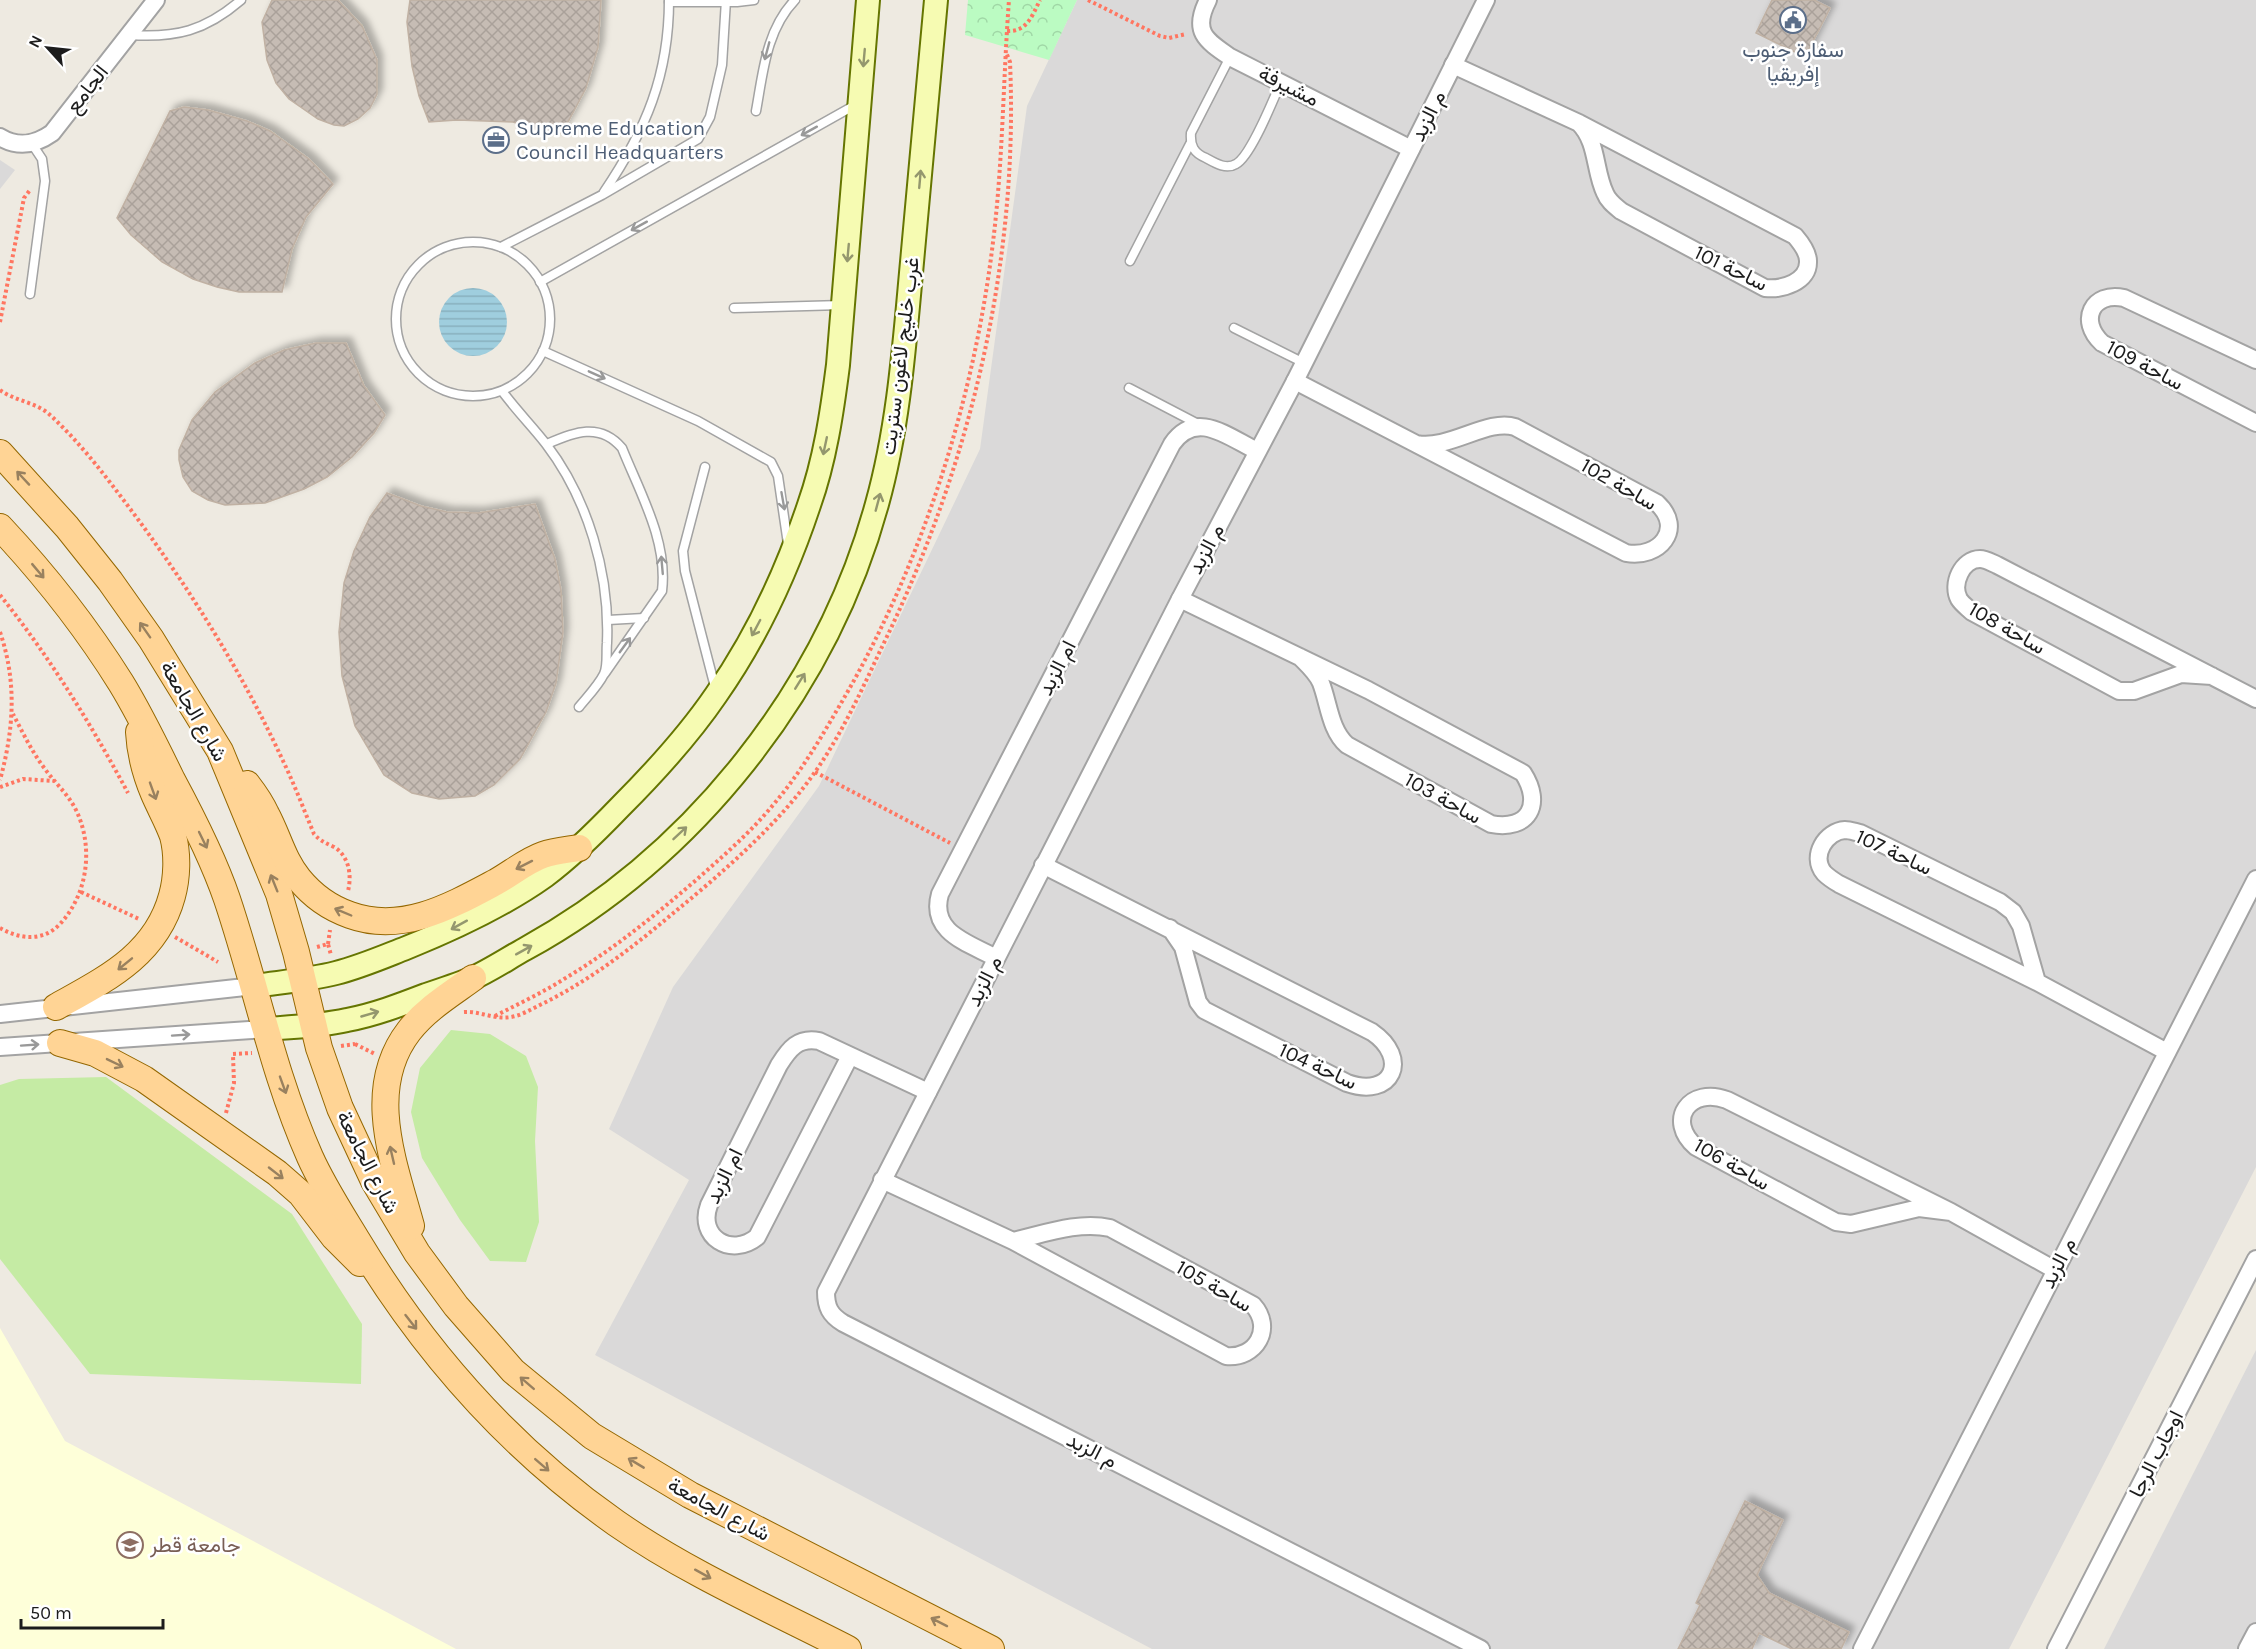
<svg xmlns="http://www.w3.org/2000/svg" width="2256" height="1649" viewBox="0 0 2256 1649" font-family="Karla,Vazirmatn,sans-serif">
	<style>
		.residential { fill: #dad9d9 }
		.education { fill: #feffd9 }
		.park { fill: url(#park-crowns) }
		.garden { fill: #c5eba4 }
		.water { fill: url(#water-rules) }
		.building { fill: url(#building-cross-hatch); stroke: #c0b1a3; stroke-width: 1.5; filter: url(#shadow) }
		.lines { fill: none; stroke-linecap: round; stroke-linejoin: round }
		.lane-casing { stroke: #a3a3a3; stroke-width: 11 }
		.street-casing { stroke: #a3a3a3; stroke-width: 20 }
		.secondary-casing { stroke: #657501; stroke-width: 26 }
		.primary-casing { stroke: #946700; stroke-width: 28 }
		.path { stroke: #ff7661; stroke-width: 4; stroke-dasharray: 3 3; stroke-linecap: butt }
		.lane { stroke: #fff; stroke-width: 8 }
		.street { stroke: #fff; stroke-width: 16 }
		.secondary { stroke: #f6fbb2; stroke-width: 22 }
		.primary { stroke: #ffd495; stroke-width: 26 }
		.oneway { stroke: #999 }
		.oneway2 { stroke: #94976e }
		.oneway3 { stroke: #99815f }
		.labels { text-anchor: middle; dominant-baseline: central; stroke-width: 5; stroke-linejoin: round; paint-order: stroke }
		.service-label { font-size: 21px; fill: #4e5e75; stroke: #fff }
		.street-label { font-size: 21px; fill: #1c1c1c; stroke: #fff }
		.education-label { font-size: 21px; fill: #785e54; stroke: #fff; text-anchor: start }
	</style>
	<defs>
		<pattern id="park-crowns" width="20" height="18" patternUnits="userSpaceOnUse" patternTransform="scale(1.5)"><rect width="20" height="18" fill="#bbfbc2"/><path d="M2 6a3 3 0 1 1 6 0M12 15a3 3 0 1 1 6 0" fill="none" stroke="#a0d7a6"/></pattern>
		<pattern id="water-rules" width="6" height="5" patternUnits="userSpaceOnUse" patternTransform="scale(1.5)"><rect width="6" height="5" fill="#9fcede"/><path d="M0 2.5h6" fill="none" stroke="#88b0be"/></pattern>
		<pattern id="building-cross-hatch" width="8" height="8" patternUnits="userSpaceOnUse" patternTransform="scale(1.5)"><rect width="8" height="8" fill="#c6bcb4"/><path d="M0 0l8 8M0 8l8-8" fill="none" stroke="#aaa19a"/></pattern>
		<filter id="shadow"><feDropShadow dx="5.5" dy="-5.5" stdDeviation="3" flood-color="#0004"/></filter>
	</defs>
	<rect width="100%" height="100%" fill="#eeeae1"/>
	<g class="residential">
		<polygon points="1077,0 2256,0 2256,1167 2009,1649 1152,1649 595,1355 689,1180 609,1129 673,987 819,786 980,449 1027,106"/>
		<polygon points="0,160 15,170 0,189"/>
		<polygon points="2256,1350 2256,1649 2104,1649"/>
	</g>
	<polygon class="education" points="0,1328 65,1441 456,1649 0,1649"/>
	<polygon class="park" points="968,0 1077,0 1049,60 965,35"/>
	<g class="garden">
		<polygon points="451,1030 490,1034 526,1056 538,1087 535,1141 539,1222 526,1262 490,1261 460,1220 422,1158 411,1112 420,1068"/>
		<polygon points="106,1077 292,1214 362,1324 361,1384 90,1374 0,1259 0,1085 19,1079"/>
	</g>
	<circle class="water" cx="473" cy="322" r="34"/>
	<g class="building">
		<polygon points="272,0 338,0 362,26 377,60 377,94 370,108 358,119 344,126 334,125 318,119 289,99 276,83 267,60 262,22"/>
		<polygon points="410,0 601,0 598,47 586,88 569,120 558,136 513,122 457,120 429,122 419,96 412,66 407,22"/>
		<polygon points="1772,0 1814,0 1830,8 1805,57 1756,33"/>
		<polygon points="184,107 208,110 247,121 270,131 309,159 333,184 306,217 292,249 282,292 239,292 217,287 193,279 162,262 131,235 117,218 170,111"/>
		<polygon points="316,343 346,343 364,386 385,415 374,433 352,457 327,477 304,489 265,503 225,505 208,500 192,491 183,477 179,460 179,450 192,420 215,392 255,363 284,350"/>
		<polygon points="387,493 421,506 447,512 478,513 535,504 555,559 561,590 563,632 556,683 546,712 520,759 494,785 475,796 439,799 412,793 384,775 355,726 342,676 339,632 344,583 354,551 370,517"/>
		<polygon points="1745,1501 1783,1520 1757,1575 1769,1593 1849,1632 1841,1649 1792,1649 1759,1633 1752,1649 1678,1649 1700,1605 1696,1603"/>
	</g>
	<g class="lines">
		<defs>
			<g id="lane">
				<polyline points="669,2 737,2 754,0"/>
				<path d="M130,35C176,38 205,31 241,0"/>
				<path d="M1230,57L1191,133C1190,146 1194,153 1206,158C1215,163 1226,170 1236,164C1251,156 1273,100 1281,82"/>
				<path d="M756,111C763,73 766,30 795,0"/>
				<path d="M604,192C646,130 669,75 669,0"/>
				<circle cx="473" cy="319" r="77"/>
				<polyline points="501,247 602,195 698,139 710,117 722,65 726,0"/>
				<polyline points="1130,261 1190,144"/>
				<polyline points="540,282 857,104"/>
				<polyline points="30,294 45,181 42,159 32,144"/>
				<polyline points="734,308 842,305"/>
				<polyline points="1234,328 1304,363"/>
				<polyline points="543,351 698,421 771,462 778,476 788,544"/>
				<polyline points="1129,388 1200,425"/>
				<path d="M502,391C516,410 532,426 546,444C588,499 610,574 607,643C606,652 608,666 604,674C598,686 587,697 579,707"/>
				<path d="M547,444C574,432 600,422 622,448C640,493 668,541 662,591L605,673"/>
				<polyline points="705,467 683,551 685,571 716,691"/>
				<polyline points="608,620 644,618"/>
			</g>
			<g id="street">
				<path d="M1208,0C1192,31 1205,40 1230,57L1411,149"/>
				<path d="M1453,65L1579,123L1795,236C1801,243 1808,252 1808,261C1809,282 1782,290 1765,288L1621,211C1615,206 1608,201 1605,193C1594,170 1598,142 1579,123"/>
				<path d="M0,137C18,148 35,145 52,133L156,0"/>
				<path d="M2256,360L2124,298C2092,291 2078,321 2102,343L2256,423"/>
				<path d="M1295,381L1626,553C1659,559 1685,529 1657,503L1515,427C1488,418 1449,450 1417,444"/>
				<path d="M1180,599L1368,690L1523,773C1543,804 1529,831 1491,824L1347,745C1330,730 1329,704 1321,683C1317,673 1308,665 1300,657"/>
				<path d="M2212,676L2181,674L2134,691H2119L1972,612C1968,608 1962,604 1959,599C1951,584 1962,559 1980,559C1986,559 1992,563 1997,565L2256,699"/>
				<path d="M1043,865L1372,1032C1410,1058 1393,1099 1347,1083L1204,1010L1198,1002L1183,947L1170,928"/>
				<path d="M996,958C969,943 929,933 940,894L1172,444C1196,409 1228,437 1257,451"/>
				<path d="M2037,982L2021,926L2013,912L2000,902L1860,833C1855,832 1850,830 1845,830C1826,831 1810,856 1824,873C1828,877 1834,881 1839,884L2037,982L2167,1052"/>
				<polyline points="0,1014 254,986"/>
				<polyline points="0,1047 265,1029"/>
				<path d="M850,1056L757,1237C731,1258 697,1237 709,1205L779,1065C789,1049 798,1037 819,1041L928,1092"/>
				<path d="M882,1180L1013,1241L1226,1356C1256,1359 1274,1328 1253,1305L1110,1228C1078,1221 1044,1234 1013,1241"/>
				<path d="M1951,1212L1919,1208L1851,1224L1836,1222L1696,1147C1665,1120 1690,1086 1727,1100L1951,1212L2055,1270"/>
				<path d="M1481,1649L843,1323C830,1315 826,1307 826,1292L1180,599L1295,381L1486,0"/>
				<polyline points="1862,1649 2256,879"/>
				<polyline points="2056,1649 2256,1259"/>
				<polyline points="2247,1649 2256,1632"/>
			</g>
			<g id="secondary">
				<path d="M254,986C281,982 309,980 336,973C360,967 383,957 406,948C453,929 503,906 545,876C572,856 596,832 620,807C655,772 688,736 716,695C756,638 787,571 809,505C825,460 832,412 838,365L868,0"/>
				<path d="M265,1029C293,1027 320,1026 347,1020C374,1015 400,1005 426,995C441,990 456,985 471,979C489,971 507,959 525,949C694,856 826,690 877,504C898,429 904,350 911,273C919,182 927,91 936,0"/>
			</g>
			<g id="primary">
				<polyline points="0,453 67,527 110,581 151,639 220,751 279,894 296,952 319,1048 340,1108 374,1181 417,1253 456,1306 513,1371 592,1436 690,1495 991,1649"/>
				<path d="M0,527C45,575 86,627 121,683C140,714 156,747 172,780C193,819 213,858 227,899C256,985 273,1074 310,1157C323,1186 340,1212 357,1240C425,1353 508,1447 616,1523C688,1573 770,1609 848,1649"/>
				<path d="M247,784C254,793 261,803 266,814C278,836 283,860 299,879C312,895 330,908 350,915C402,934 451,906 496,882C512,873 526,861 543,855C554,851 567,850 579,848"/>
				<path d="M56,1007C106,979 156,955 172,896C177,878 178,855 173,836C168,822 160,808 154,794C146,775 140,752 139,732"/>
				<polyline points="60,1043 95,1053 144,1079 277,1173 301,1194 334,1237 360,1263"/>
				<path d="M411,1226C394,1163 364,1089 409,1031C426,1009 451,994 473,978"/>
			</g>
		</defs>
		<use href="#lane" class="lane-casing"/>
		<use href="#street" class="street-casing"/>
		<use href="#secondary" class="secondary-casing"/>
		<use href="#primary" class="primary-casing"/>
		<g class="path">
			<polyline points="1088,0 1160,36 1169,38 1186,34"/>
			<path d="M1007,31C1027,32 1032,16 1040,0"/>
			<polyline points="0,322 24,198 30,190"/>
			<path d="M0,390C15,401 35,402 49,414C82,444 110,482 137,518C193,594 244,676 284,763C295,786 304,810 314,834C320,841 326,843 334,847C349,856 352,875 348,891"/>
			<path d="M0,595C49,656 91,724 128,793"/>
			<path d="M0,632C17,682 14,729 0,780"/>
			<polyline points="815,772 950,843"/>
			<polyline points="0,787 23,779 54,781"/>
			<polyline points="81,892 139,919"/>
			<path d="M0,928C19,939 42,942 59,925C88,895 94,847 76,810C68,794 55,783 45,769C32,752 23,733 13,714"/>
			<polyline points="175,937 218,962"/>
			<polyline points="328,944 330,930"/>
			<polyline points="317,947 328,944 331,955"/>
			<path d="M464,1012C480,1011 495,1020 511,1017C523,1015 533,1008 544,1003C590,980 632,948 671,915C721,874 778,825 815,772C841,735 861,692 880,651C969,470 1019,265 1010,62L1006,52"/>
			<path d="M495,1016C518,1004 542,993 564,979C611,951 653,917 695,881C722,857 750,833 773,805C798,776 818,743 837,710C920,571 974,402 993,242C1003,162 1003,80 1009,0"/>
			<polyline points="355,1044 375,1054"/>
			<polyline points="341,1046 355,1044 355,1043"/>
			<polyline points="233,1054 252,1053"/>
			<polyline points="226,1113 234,1083 233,1055"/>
		</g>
		<use href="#lane" class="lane"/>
		<use href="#street" class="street"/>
		<use href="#secondary" class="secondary"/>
		<use href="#primary" class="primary"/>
	</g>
	<defs><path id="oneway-shaft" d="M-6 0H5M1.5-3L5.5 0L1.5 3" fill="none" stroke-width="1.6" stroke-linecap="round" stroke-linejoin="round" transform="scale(1.5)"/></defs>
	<g class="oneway">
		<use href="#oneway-shaft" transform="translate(767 51) rotate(105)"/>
		<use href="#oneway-shaft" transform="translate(809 131) rotate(151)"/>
		<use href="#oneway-shaft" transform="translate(639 226) rotate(151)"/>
		<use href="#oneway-shaft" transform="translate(597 375) rotate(24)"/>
		<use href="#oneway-shaft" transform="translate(783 501) rotate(80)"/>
		<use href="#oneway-shaft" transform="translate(662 565) rotate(-95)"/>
		<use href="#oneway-shaft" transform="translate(625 645) rotate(-54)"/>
		<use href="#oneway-shaft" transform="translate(181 1035) rotate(-4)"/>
		<use href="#oneway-shaft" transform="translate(30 1045) rotate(-4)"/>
	</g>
	<g class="oneway2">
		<use href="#oneway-shaft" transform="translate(864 58) rotate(95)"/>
		<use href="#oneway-shaft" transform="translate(920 179) rotate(-85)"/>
		<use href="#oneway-shaft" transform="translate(848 253) rotate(95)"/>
		<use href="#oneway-shaft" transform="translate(825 446) rotate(102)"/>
		<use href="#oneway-shaft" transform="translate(878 502) rotate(-75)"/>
		<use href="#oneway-shaft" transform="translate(756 628) rotate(118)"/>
		<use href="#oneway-shaft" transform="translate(800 681) rotate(-58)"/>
		<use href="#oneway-shaft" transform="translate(680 833) rotate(-43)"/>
		<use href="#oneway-shaft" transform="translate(459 925) rotate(151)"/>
		<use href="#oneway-shaft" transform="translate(524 950) rotate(-29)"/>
		<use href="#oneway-shaft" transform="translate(370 1014) rotate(-16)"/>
	</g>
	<g class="oneway3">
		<use href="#oneway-shaft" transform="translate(23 478) rotate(-133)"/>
		<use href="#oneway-shaft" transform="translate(38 571) rotate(50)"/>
		<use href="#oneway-shaft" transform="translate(145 630) rotate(-125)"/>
		<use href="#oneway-shaft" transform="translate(153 791) rotate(70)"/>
		<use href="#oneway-shaft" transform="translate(203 840) rotate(64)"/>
		<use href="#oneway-shaft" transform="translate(524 865) rotate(153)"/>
		<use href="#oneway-shaft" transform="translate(274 883) rotate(-112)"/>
		<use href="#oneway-shaft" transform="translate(343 912) rotate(-157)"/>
		<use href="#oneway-shaft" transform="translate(125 964) rotate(141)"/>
		<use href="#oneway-shaft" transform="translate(115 1063) rotate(26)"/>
		<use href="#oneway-shaft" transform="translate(283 1085) rotate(70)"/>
		<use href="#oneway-shaft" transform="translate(392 1155) rotate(-103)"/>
		<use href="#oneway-shaft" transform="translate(276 1173) rotate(38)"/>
		<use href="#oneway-shaft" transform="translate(411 1322) rotate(52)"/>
		<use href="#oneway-shaft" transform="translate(527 1383) rotate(-139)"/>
		<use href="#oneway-shaft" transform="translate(636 1463) rotate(-149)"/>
		<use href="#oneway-shaft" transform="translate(542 1465) rotate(41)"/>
		<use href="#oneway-shaft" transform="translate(703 1574) rotate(29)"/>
		<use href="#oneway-shaft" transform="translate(939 1622) rotate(-153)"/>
	</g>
	<defs>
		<symbol id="civic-ring" viewBox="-11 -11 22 22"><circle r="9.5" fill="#fff" stroke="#5c6f8a" stroke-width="1.5"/><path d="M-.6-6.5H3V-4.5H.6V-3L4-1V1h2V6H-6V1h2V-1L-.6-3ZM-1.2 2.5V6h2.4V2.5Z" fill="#5c6f8a"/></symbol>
		<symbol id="office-ring" viewBox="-11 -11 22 22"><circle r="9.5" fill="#fff" stroke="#5c6f8a" stroke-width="1.5"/><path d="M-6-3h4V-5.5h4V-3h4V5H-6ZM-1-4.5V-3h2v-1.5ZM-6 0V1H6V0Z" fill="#5c6f8a"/></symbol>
		<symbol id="university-ring" viewBox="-11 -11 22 22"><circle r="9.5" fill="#fff" stroke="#8d6e63" stroke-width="1.5"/><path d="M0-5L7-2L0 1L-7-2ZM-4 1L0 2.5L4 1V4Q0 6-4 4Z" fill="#8d6e63"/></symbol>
	</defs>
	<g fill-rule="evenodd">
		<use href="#civic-ring" x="1778" y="5" width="30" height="30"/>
		<use href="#office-ring" x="481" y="125" width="30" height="30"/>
		<use href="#university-ring" x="115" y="1530" width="30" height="30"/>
	</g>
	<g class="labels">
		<g class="service-label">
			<text x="1793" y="50">سفارة جنوب<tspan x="1793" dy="24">إفريقيا</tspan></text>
			<text x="516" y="128" text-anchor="start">Supreme Education<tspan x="516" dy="24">Council Headquarters</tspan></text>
		</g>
		<g class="street-label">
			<text transform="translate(1289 86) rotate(27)">مشيرفة</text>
			<text transform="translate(87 89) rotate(-52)">الجامع</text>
			<text transform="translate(1428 116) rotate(-64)">م الزبد</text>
			<text transform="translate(1731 268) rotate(26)">ساحة 101</text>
			<text transform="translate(900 356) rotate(-83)">غرب خليج لاغون ستريت</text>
			<text transform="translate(2145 365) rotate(28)">ساحة 109</text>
			<text transform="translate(1619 484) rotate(30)">ساحة 102</text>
			<text transform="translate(1206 549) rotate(-62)">م الزبد</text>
			<text transform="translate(2007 628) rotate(30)">ساحة 108</text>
			<text transform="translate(1057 668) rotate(-63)">ام الزبد</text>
			<text transform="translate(194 711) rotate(60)">شارع الجامعة</text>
			<text transform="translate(1443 798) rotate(29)">ساحة 103</text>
			<text transform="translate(1894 852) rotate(25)">ساحة 107</text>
			<text transform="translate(984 981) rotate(-63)">م الزبد</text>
			<text transform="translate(1318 1066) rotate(25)">ساحة 104</text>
			<text transform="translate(368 1162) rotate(63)">شارع الجامعة</text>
			<text transform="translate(1732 1164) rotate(30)">ساحة 106</text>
			<text transform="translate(724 1176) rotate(-64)">ام الزبد</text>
			<text transform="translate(2058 1263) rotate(-63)">م الزبد</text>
			<text transform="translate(1214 1286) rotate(30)">ساحة 105</text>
			<text transform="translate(1092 1450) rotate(27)">م الزبد</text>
			<text transform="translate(2156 1454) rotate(-63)">اوجاب الرجا</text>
			<text transform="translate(719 1509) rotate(28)">شارع الجامعة</text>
		</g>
		<g class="education-label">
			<text x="150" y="1545">جامعة قطر</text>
		</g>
	</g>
	<g transform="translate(48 48) rotate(297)" stroke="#ffffff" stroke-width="4.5" paint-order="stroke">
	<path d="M0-4.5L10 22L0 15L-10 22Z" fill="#1c1c1c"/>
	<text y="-9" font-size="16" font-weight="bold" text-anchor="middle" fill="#1c1c1c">N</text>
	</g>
	<path d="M21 1619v9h142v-9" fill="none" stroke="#1c1c1c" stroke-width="3"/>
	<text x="30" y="1619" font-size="18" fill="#1c1c1c" stroke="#ffffff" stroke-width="4.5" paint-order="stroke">50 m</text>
</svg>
